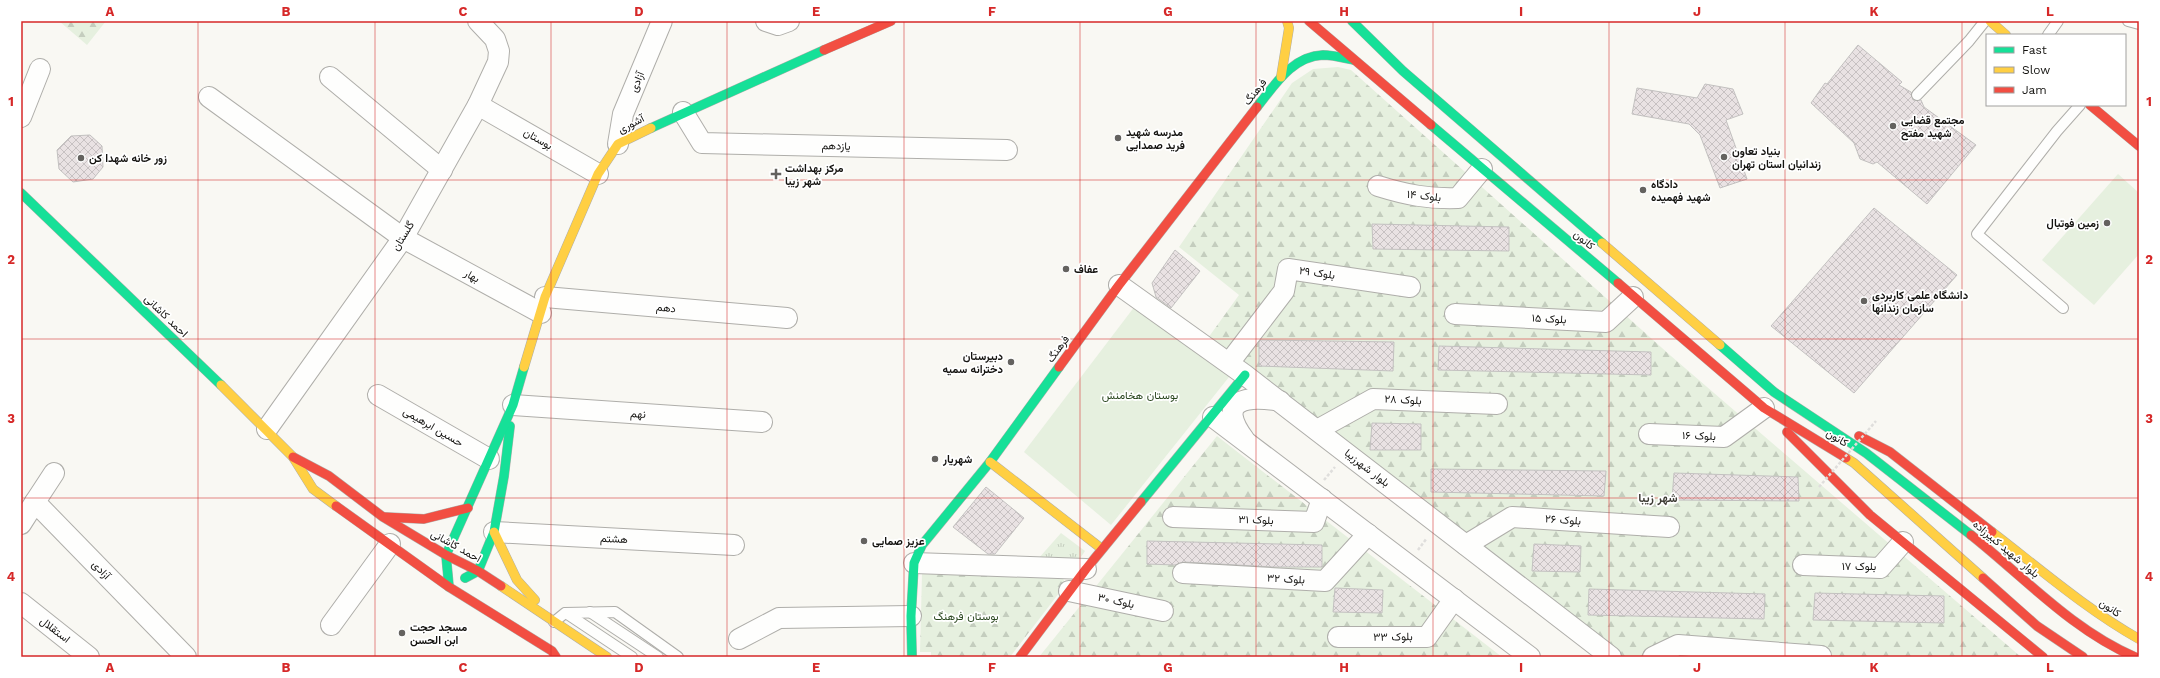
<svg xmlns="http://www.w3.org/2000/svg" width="2160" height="678" viewBox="0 0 2160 678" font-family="'Work Sans',Vazirmatn,sans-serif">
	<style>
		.grass { fill: url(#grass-tufts) }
		.forest { fill: url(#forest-firs) }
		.park { fill: #e6f0df }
		.building { fill: url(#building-cross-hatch); stroke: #c3c1c0 }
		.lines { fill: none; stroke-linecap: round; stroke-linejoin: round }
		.lane-casing { stroke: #afaeaa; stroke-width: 12 }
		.street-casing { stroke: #afaeaa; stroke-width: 22 }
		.fast-casing { stroke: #afaeaa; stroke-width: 10 }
		.slow-casing { stroke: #afaeaa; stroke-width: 10 }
		.jam-casing { stroke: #afaeaa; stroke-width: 10 }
		.path { stroke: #dfdedc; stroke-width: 2.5; stroke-dasharray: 3 2; stroke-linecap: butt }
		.lane { stroke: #fefefd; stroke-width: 10 }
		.street { stroke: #fefefd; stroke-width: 20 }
		.fast { stroke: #16e098; stroke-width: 9 }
		.slow { stroke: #ffcf43; stroke-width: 9 }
		.jam { stroke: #f24e42; stroke-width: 9 }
		.path-bridge { stroke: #dfdedc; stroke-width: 2.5; stroke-dasharray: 3 2; stroke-linecap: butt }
		.grid { fill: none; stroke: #d62828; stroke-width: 1; stroke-opacity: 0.55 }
		.poi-dot { fill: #64625f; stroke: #fff; stroke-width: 1.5 }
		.labels { text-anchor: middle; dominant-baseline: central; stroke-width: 3.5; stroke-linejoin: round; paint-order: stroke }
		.street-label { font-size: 11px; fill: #13120f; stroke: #fff }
		.poi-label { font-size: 11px; font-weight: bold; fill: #13120f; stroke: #fff; text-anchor: start }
		.park-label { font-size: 11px; fill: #28451d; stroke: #fff }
		.neighbourhood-label { font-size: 12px; font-weight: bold; fill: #3d3b34; stroke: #fff }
		.neatline { fill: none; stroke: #d62828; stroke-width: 1.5 }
		.grid-label { font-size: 13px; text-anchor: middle; font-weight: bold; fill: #d62828 }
	</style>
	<defs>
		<pattern id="grass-tufts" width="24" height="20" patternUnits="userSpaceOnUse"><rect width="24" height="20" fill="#e6f0df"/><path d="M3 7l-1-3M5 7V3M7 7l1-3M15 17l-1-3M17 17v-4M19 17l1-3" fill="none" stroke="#c4cdbe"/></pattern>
		<pattern id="forest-firs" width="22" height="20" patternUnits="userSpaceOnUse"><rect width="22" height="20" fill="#e6f0df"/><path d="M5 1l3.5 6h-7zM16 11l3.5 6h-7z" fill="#c4cdbe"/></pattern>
		<pattern id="building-cross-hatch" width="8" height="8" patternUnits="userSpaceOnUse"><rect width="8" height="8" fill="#e9e2e3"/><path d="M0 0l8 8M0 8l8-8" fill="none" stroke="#c7c1c2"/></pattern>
	</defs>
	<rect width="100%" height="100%" fill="#f9f8f3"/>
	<polygon class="grass" points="1061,533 1085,551 1079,560 1038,559"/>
	<g class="forest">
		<polygon points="59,21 106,21 87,45"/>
		<polygon points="1338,67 1351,70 1671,356 2021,657 1611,657 1208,338 1239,295 1179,247 1292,83 1313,69"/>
		<polygon points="1217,436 1502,657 1039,657"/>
		<polygon points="922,574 1061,575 1066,584 1010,657 931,657 931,652 920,652"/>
	</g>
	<g class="park">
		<polygon points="2118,174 2139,193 2139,254 2094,305 2042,260"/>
		<polygon points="1135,306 1229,377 1111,525 1024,452"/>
	</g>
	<g class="building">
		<polygon points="1858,45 1902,82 1899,85 1911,92 1913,100 1921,100 1924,107 1976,145 1927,204 1877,162 1873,164 1860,159 1854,143 1811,103 1825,83 1827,84"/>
		<polygon points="1705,84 1733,89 1743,114 1726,120 1747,179 1720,188 1700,135 1689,124 1632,114 1637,88 1697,98"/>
		<polygon points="90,135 102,146 103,167 93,179 73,182 59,169 57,150 71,136"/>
		<polygon points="1874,208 1957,275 1854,393 1771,326"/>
		<polygon points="1372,224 1509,227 1509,251 1373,249"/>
		<polygon points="1175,250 1200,271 1171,308 1156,297 1152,283"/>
		<polygon points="1261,340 1394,342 1393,371 1259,366 1259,342"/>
		<polygon points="1439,346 1651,352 1651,375 1438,370"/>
		<polygon points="1372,423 1421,424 1421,450 1370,450"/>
		<polygon points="1431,469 1606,471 1604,496 1431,492"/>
		<polygon points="1674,473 1798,477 1799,501 1672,500"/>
		<polygon points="986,487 1024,518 995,554 988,554 953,527"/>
		<polygon points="1147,541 1322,545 1322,567 1273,567 1184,562 1175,565 1147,564"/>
		<polygon points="1534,544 1581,546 1580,572 1532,571"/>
		<polygon points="1335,588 1383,590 1382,613 1333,612"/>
		<polygon points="1589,589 1765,594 1764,619 1588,615"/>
		<polygon points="1815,593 1944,596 1944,623 1813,620"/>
	</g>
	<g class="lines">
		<defs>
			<g id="lane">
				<polyline points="2128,21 2139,24"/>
				<polyline points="2048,35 2058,21"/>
				<polyline points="1917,95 1969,41 1985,21"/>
				<polyline points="2063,308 1977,234 2057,131 2080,105"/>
				<polyline points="590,612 658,657"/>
				<polyline points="566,613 632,657"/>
				<polyline points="554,622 565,613 615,612 678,657"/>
			</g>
			<g id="street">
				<polyline points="766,21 778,25 789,21"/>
				<polyline points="330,77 442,170"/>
				<polyline points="209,97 403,238 541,313"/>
				<polyline points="478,105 598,174"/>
				<polyline points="683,112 702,143 1007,150"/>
				<polyline points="21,117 40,69"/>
				<polyline points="618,144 623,114 662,21"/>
				<path d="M1378,186C1407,195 1428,199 1458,198L1482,169"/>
				<polyline points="1119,285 1245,375 1611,657"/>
				<polyline points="545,297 787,318"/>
				<polyline points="1455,314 1606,322 1633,297"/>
				<polyline points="1229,363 1284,291 1288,269 1410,287"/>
				<polyline points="378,395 489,459"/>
				<polyline points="513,405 762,422"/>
				<polyline points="1213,417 1530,657"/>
				<polyline points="267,429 403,238 478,105 498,62 499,51 495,39 478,21"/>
				<polyline points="1317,430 1373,399 1497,404"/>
				<polyline points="1649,434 1724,437 1764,408"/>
				<path d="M1244,439C1215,400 1246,395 1280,401"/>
				<polyline points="35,502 54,473"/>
				<polyline points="1173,517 1314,522 1322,499"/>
				<polyline points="21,524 35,502 186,657"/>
				<polyline points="494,532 734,545"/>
				<polyline points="1466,545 1512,517 1669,527"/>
				<polyline points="914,563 1086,569"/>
				<polyline points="1803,565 1880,568 1903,542"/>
				<polyline points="1183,573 1325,581 1368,534"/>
				<polyline points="1069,591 1163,611"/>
				<polyline points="21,603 89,657"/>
				<polyline points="331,625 390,544"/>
				<polyline points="1338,637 1427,637 1454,599"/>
				<polyline points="739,639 779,618 911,616"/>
				<polyline points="1653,657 1678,645 1821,656"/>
			</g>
			<g id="fast">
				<polyline points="1352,21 1403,71 1602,243"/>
				<path d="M1257,107C1274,86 1292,56 1323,55C1333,55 1344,58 1354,60"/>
				<polyline points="1431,125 1618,283"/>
				<polyline points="651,128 824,50"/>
				<polyline points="21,193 221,385"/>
				<polyline points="1720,345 1774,392 1866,453 1971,535"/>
				<polyline points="1141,502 1245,375"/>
				<polyline points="465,578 478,571 494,532 504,476 510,426"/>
				<polyline points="449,587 446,555 513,405 524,367"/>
				<polyline points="912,657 911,616 914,563 922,545 990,462 1059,367"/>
			</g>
			<g id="slow">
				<polyline points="1990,21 2006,35"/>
				<polyline points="1281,77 1289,28 1287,21"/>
				<polyline points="1602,243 1720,345"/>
				<polyline points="524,367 545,297 598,174 618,144 651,128"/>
				<polyline points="221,385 293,457 313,489 336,506"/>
				<polyline points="1846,458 1854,463 1983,578"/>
				<polyline points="990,462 1102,549"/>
				<polyline points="494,532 517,580 535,600"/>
				<path d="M1992,532C2040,569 2086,609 2139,639"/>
				<polyline points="501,586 607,657"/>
			</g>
			<g id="jam">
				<polyline points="1309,21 1431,125"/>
				<polyline points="824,50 891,21"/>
				<polyline points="2090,105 2139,146"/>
				<polyline points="1618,283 1764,408 1846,458"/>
				<polyline points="1059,367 1119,285 1257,107"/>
				<polyline points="1787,432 1870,515 2043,657"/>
				<polyline points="1859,436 1890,452 1992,532"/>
				<polyline points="293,457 329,476 383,517 446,555 478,571 501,586"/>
				<polyline points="336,506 449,587 552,651 556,657"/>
				<polyline points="384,517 424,519 468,508"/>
				<path d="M1971,535C2024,577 2072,630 2135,657"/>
				<polyline points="1983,578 2037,626 2083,657"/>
				<polyline points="1020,657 1086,569 1141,502"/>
			</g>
		</defs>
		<use href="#lane" class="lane-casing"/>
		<use href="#street" class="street-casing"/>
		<use href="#fast" class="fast-casing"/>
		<use href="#slow" class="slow-casing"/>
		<use href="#jam" class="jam-casing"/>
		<g class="path">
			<polyline points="1324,480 1335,467"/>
			<polyline points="1418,550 1427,538"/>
		</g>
		<use href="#lane" class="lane"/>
		<use href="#street" class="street"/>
		<use href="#fast" class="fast"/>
		<use href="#slow" class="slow"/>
		<use href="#jam" class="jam"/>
		<polyline class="path-bridge" points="1819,487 1876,421"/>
	</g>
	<path class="grid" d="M198,21V657M375,21V657M551,21V657M727,21V657M904,21V657M1080,21V657M1256,21V657M1433,21V657M1609,21V657M1785,21V657M1962,21V657M21,180H2139M21,339H2139M21,498H2139"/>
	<g class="poi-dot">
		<circle cx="1893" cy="126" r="4"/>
		<circle cx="1118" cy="138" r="4"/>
		<circle cx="1724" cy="157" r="4"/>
		<circle cx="81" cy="158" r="4"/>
		<path d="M774 168h4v4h4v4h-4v4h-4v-4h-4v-4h4z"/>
		<circle cx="1643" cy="190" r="4"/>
		<circle cx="2107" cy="223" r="4"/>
		<circle cx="1066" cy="269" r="4"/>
		<circle cx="1864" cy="301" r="4"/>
		<circle cx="1011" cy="362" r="4"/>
		<circle cx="935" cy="459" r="4"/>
		<circle cx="864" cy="541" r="4"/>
		<circle cx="402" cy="633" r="4"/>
	</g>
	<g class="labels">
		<g class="street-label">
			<text transform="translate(637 82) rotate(-68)">آزادی</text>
			<text transform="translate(1255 92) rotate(-52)">فرهنگ</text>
			<text transform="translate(631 124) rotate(-27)">آشوری</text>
			<text transform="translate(538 139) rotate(30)">بوستان</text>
			<text transform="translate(836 146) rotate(1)">یازدهم</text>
			<text transform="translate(1424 196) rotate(6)">بلوک ۱۴</text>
			<text transform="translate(403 236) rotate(-58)">گلستان</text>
			<text transform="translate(1584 240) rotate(40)">کانون</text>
			<text transform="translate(1317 273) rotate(8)">بلوک ۲۹</text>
			<text transform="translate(472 276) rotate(29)">بهار</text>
			<text transform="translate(666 308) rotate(5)">دهم</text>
			<text transform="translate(166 316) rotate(44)">احمد کاشانی</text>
			<text transform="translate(1549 319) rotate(3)">بلوک ۱۵</text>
			<text transform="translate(1058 349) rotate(-54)">فرهنگ</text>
			<text transform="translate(1403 400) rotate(3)">بلوک ۲۸</text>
			<text transform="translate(638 414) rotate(4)">نهم</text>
			<text transform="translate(433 427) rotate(30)">حسین ابرهیمی</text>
			<text transform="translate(1699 436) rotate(2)">بلوک ۱۶</text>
			<text transform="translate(1837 438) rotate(31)">کانون</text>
			<text transform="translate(1367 468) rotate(38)">بلوار شهرزیبا</text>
			<text transform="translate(1256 520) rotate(2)">بلوک ۳۱</text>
			<text transform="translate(1563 520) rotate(4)">بلوک ۲۶</text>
			<text transform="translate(614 539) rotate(3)">هشتم</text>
			<text transform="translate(456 546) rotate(29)">احمد کاشانی</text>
			<text transform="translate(2006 549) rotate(40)">بلوار شهید کبیرزاده</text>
			<text x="1859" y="566">بلوک ۱۷</text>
			<text transform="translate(101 570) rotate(46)">آزادی</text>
			<text transform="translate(1286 579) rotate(3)">بلوک ۳۲</text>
			<text transform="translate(1116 601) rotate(12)">بلوک ۳۰</text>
			<text transform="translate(2110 608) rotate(34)">کانون</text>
			<text transform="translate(55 630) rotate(38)">استقلال</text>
			<text transform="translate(1393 637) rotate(-1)">بلوک ۳۳</text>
		</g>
		<g class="poi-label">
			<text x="1901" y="120">مجتمع قضایی<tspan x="1901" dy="13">شهید مفتح</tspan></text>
			<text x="1126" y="132">مدرسه شهید<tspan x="1126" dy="13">فرید صمدایی</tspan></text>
			<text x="1732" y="151">بنیاد تعاون<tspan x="1732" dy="13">زندانیان استان تهران</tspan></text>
			<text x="89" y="158">زور خانه شهدا کن</text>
			<text x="785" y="168">مرکز بهداشت<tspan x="785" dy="13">شهر زیبا</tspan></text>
			<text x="1651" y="184">دادگاه<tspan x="1651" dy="13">شهید فهمیده</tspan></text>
			<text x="2099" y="223" text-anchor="end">زمین فوتبال</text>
			<text x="1074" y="269">عفاف</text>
			<text x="1872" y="295">دانشگاه علمی کاربردی<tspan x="1872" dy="13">سازمان زندانها</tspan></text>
			<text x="1003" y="356" text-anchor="end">دبیرستان<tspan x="1003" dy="13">دخترانه سمیه</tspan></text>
			<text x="943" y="459">شهریار</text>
			<text x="872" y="541">عزیز صمایی</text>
			<text x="410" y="627">مسجد حجت<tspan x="410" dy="13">ابن الحسن</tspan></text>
		</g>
		<g class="park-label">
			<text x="1140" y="395">بوستان هخامنش</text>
			<text x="966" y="616">بوستان فرهنگ</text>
		</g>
		<g class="neighbourhood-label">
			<text x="1658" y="498">شهر زیبا</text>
		</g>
	</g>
	<rect width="2160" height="678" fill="none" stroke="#ffffff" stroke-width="44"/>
	<rect x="1986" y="34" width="140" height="72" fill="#ffffff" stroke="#a1a09f"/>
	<rect x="1994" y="47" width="20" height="6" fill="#16e098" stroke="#a1a09f"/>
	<text x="2022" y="54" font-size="12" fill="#13120f">Fast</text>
	<rect x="1994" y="67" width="20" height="6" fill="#ffcf43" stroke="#a1a09f"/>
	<text x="2022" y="74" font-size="12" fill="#13120f">Slow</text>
	<rect x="1994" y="87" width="20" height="6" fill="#f24e42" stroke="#a1a09f"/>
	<text x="2022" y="94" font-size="12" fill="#13120f">Jam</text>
	<rect x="22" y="22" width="2116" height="634" class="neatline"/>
	<g class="grid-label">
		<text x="110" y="16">A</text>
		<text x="286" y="16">B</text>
		<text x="463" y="16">C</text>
		<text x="639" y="16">D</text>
		<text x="816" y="16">E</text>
		<text x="992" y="16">F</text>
		<text x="1168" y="16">G</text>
		<text x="1344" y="16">H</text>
		<text x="1521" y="16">I</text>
		<text x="1697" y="16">J</text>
		<text x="1874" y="16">K</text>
		<text x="2050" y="16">L</text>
		<text x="11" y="106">1</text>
		<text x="2149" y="106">1</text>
		<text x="11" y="264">2</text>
		<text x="2149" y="264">2</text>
		<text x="11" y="423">3</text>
		<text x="2149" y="423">3</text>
		<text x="11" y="581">4</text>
		<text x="2149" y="581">4</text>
		<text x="110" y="672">A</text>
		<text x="286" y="672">B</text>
		<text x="463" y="672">C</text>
		<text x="639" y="672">D</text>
		<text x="816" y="672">E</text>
		<text x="992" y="672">F</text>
		<text x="1168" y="672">G</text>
		<text x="1344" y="672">H</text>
		<text x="1521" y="672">I</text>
		<text x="1697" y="672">J</text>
		<text x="1874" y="672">K</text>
		<text x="2050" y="672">L</text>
	</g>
</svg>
